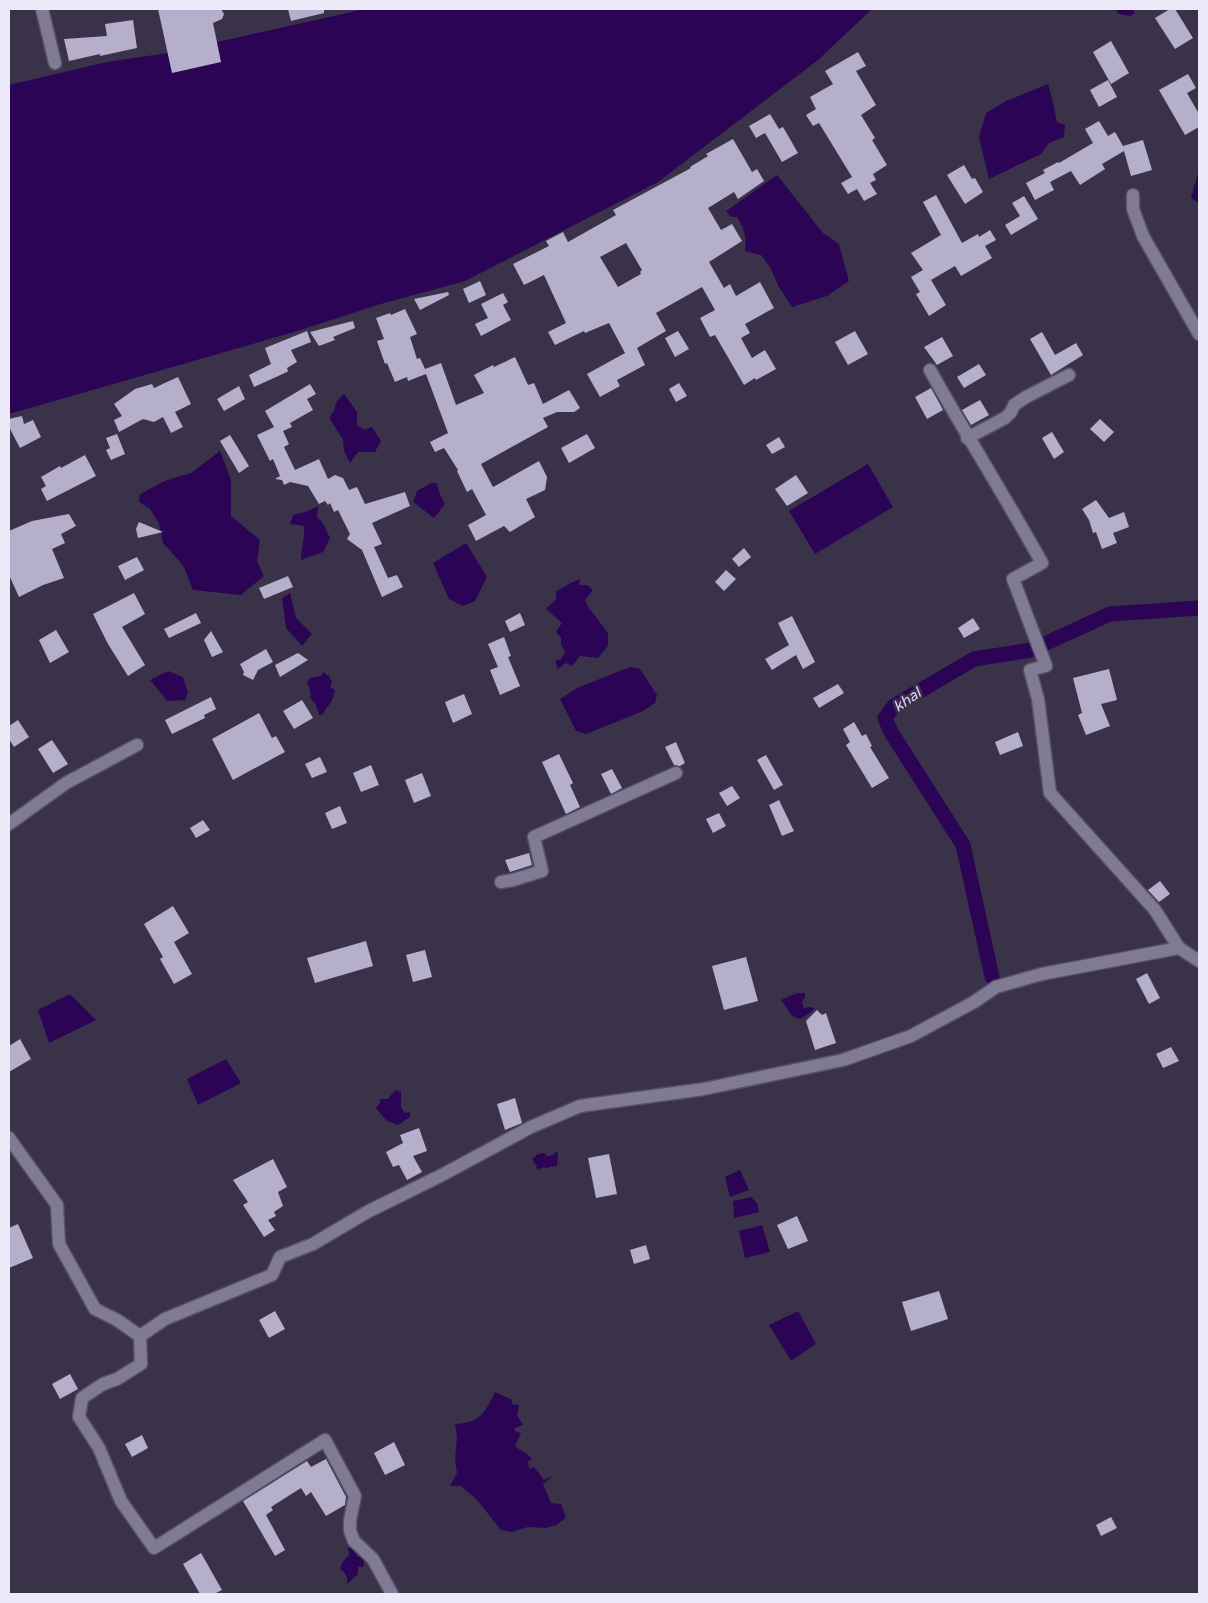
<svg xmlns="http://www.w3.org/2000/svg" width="1208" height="1603" viewBox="0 0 1208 1603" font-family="'Varela Round',sans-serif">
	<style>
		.water { fill: #2c0456 }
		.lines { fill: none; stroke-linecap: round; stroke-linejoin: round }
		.canal { stroke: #2c0456; stroke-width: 15 }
		.building { fill: #b6afcb; fill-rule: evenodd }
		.street-casing { stroke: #555063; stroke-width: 15 }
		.street { stroke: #817a95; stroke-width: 12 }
		.labels { text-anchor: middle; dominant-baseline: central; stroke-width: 5; stroke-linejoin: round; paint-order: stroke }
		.water-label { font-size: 15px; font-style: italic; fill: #dcd0fd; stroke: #393249 }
	</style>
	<rect width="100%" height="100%" fill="#393249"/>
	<g class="water">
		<polygon points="365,9 872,9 818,60 658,182 465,281 381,304 294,332 9,414 9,85 107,62 168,53"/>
		<polygon points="1115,9 1133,9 1135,13 1130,16 1119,14"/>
		<polygon points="1048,84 1053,102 1057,122 1065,125 1064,137 1049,143 1041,154 989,179 979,137 986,113 1006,101"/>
		<polygon points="1199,169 1199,203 1191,198"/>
		<path d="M777,175L823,233L839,244L849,281L827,296L792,307L779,287L770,267L761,255L745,251C747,237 744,228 737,217H731L726,211Z"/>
		<polygon points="344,394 357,412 357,425 365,430 372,427 381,441 375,452 358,452 350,463 344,451 343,440 330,419 331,414 333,413 337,401"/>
		<polygon points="220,451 231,480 231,516 260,540 257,561 264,576 241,595 193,590 183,565 163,543 159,523 150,509 139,502 140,494 167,480 191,473"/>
		<polygon points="868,464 893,507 815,554 789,511"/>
		<polygon points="431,483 437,483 439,492 445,504 434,518 413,502 417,491"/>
		<path d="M318,506L317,517L323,523L330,538L323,552L301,560C301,547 305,538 304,526L290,524L293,515L309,511Z"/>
		<polygon points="466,543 487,577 475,601 463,606 449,599 433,563"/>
		<path d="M580,579L579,585H587L593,590L585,600L589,608L608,633V646L598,658L580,656L572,666L566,663L558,669L555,661L561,659L565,652L561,644V638L556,632L562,623L546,609L556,599V591C565,587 571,582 580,579Z"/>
		<polygon points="290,593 296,618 312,634 302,646 286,628 282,598"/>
		<polygon points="630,667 640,669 657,695 655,703 643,711 586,734 576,731 560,699 577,688"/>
		<polygon points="168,671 183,677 188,693 185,700 167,701 150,680"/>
		<path d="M323,672L329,676L332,682L330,687L335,690C333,703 328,704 323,714L319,715L315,703L310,698L311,693L307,682L310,678L321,676Z"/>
		<polygon points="797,993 805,993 805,997 802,1002 804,1008 810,1007 815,1008 810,1013 800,1019 792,1016 781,1000"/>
		<polygon points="70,994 96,1020 49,1043 38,1010"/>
		<polygon points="226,1059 241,1083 198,1105 187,1079"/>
		<polygon points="395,1090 401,1092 401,1107 405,1113 410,1112 410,1117 398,1125 386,1120 376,1108 380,1103 380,1099 388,1099"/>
		<polygon points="557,1151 558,1155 557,1166 549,1167 547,1169 544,1167 538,1170 536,1168 537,1165 535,1164 532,1159 538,1154 544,1153 547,1156 553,1155"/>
		<polygon points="740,1170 749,1190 730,1197 725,1177"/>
		<polygon points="751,1197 757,1203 759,1212 734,1218 733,1201"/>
		<polygon points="762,1225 770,1252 745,1258 739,1231"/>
		<polygon points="798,1311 816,1344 791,1361 769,1325"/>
		<path d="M495,1392L512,1400V1404L519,1405L517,1415L523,1425L515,1428V1431L521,1433L515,1446C520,1451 528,1453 532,1459L528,1461L529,1469L534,1467L544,1480L554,1475L543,1484L551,1503L561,1504L566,1518L556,1525L546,1528L528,1527L512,1532L501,1530L477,1500L461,1486H450L457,1473L455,1461L457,1437L455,1424C480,1423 485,1413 495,1392Z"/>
		<path d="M348,1548H356L357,1556L365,1558L363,1567H358V1574L347,1584C348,1578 346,1573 340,1569L342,1563L349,1555Z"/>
	</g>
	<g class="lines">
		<polyline class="canal" points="992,977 963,845 891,732 885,718 894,706 974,659 1031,650 1110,614 1199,608"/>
	</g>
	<g class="building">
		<polygon points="158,9 221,9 224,14 222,19 213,23 221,62 172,73"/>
		<polygon points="288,9 324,9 324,13 291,21"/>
		<polygon points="1170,9 1175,9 1193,38 1175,49 1155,18"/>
		<polygon points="133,20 137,48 100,56 100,54 69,61 64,39 107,36 105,24"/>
		<polygon points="1111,41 1129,73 1111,84 1093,52"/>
		<polygon points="858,52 866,66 856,71 876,105 861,115 875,138 872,140 887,165 873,174 876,180 870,183 877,194 864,201 857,189 848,194 841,183 852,177 819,123 813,126 806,115 816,109 810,97 833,84 825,71"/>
		<polygon points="1188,74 1196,88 1187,93 1199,114 1199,127 1185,135 1159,90"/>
		<polygon points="1108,80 1117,97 1099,107 1090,90"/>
		<polygon points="770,114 779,129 783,127 798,153 782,162 765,133 756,138 749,126"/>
		<polygon points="1099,121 1108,136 1115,132 1123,146 1143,140 1152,170 1131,176 1124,151 1102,164 1105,169 1080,185 1071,171 1050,182 1054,190 1035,200 1026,183 1045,173 1043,170 1058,162 1059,163 1093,143 1085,129"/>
		<path d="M733,139L752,172L757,169L764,181L738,199L734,192L708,208L721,230L732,224L742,241L709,262L724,288L730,284L736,296L760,282L774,308L745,324L750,333L741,338L752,358L765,350L776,369L756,380L755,378L744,385L715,335L710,337L700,318L715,310L702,287L656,313L666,331L637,348L645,365L617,380L620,386L600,397L587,374L625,353L609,323L585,333L584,331L555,345L548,332L566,323L544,275L524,285L513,264L549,246L546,241L563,232L568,242L616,215L613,210L691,168L690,167L708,156L706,154ZM626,243L642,270L640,272L641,274L618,287L600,257Z"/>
		<polygon points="964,165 972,179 975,178 983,192 965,204 947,175"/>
		<polygon points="936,195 962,243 978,234 979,237 990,230 996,240 985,246 992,258 961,276 955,266 931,280 946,305 929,316 916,294 920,292 911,277 923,270 911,253 941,235 923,202"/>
		<polygon points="1024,196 1038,219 1011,235 1005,225 1020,216 1012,203"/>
		<polygon points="480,281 486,295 469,303 463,289"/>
		<polygon points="448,292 449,295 420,310 414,299"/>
		<polygon points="503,293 508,302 503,305 511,320 481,336 475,324 488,318 481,304"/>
		<polygon points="405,309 417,334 410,337 417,359 420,358 425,369 441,363 456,405 484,393 474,375 493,365 494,367 515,357 528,385 534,383 543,404 569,390 580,408 574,412 557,412 543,418 548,427 481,464 493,487 539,461 547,477 545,490 526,499 535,517 510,532 504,526 476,541 468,525 486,515 472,489 467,492 457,471 458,470 444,448 435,452 430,442 448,433 426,374 408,381 407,377 395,382 387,363 385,364 377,341 384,339 376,318 390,313 391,315"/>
		<polygon points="353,321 355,328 333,337 335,340 319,346 310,332"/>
		<polygon points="307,331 311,342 291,350 297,362 287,368 288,371 287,372 254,387 249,375 271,364 265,348"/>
		<polygon points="678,331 689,349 675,357 665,338"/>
		<polygon points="855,331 868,354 848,365 835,342"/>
		<polygon points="1042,332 1055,355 1076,343 1083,355 1051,375 1030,339"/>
		<polygon points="942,337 953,356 937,365 924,347"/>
		<polygon points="979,364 986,375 964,388 957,377"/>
		<polygon points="178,377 191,404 175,412 183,427 171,433 163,417 154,422 143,419 119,432 114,420 122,416 114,404 135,389 152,384 154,388"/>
		<polygon points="679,383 687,396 676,402 669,389"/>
		<polygon points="310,384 316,394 307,399 313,410 290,423 292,427 283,431 289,444 284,447 295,470 319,459 328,479 335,475 343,478 349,490 357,487 365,504 405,492 410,506 372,523 382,544 374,547 388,578 397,575 403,587 382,597 362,550 347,539 350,534 338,510 334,512 330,503 328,505 325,501 319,504 308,486 290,482 284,485 282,480 275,479 280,476 273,459 270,461 257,435 274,427 265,411"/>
		<polygon points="239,386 245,399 224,411 217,399"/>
		<polygon points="931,388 943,410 927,419 915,397"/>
		<polygon points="980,400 989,415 971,425 962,410"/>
		<polygon points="22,416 24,424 33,420 41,437 20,448 9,427 9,419"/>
		<polygon points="1100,419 1114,432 1104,442 1090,429"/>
		<polygon points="1052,432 1064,452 1054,459 1042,438"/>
		<polygon points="117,434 125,454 111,460 106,450 110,448 106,438"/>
		<polygon points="587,434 595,448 569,463 561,448"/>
		<polygon points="230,435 249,466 239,473 220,441"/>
		<polygon points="779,437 785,447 772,454 766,445"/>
		<polygon points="85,455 96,476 47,501 41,489 46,486 41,477 60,466 61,468"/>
		<polygon points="796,475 808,493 787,506 775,489"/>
		<polygon points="1096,500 1109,518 1124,512 1129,527 1113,533 1117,543 1102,549 1096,532 1093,533 1089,520 1082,509"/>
		<polygon points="69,514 76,526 61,534 65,543 52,549 64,578 43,585 19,597 9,575 9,531 32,521"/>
		<polygon points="139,522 163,532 138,538 136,529"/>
		<polygon points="744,548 751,557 739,567 732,559"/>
		<polygon points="137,557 144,570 125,580 118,566"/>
		<polygon points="726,570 736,579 724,591 715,582"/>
		<polygon points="288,576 293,587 264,599 259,588"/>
		<polygon points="134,593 145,614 122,627 145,665 128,676 108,644 93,614"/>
		<polygon points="196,613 201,623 169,638 164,629"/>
		<polygon points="520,613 525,625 510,632 505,621"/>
		<polygon points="792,616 815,662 803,669 796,655 772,670 765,659 789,645 778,623"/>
		<polygon points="973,618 980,629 964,638 958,628"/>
		<polygon points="56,630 69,652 50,663 39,640"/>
		<polygon points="211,631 223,652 212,657 204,640"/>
		<polygon points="504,637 511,656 508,657 520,686 500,695 490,670 498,667 488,644"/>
		<polygon points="266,649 273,662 258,670 253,680 243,675 244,672 240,664"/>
		<polygon points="298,653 308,660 280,677 275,665"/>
		<polygon points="1109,669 1117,700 1101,704 1110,726 1086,735 1078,715 1082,713 1073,678"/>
		<polygon points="838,684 844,693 819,708 813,698"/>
		<polygon points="464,694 472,714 453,723 445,702"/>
		<polygon points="211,697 216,709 204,715 205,718 172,734 165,720"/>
		<polygon points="302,700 313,718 294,729 283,711"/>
		<polygon points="259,713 272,738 276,736 285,752 233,780 212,739"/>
		<polygon points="18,720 29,737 14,747 9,739 9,726"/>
		<polygon points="854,722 862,736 866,734 872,746 870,747 889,778 872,788 846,745 850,742 843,729"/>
		<polygon points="1018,732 1023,746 1000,755 995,742"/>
		<polygon points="52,740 68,764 53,773 38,749"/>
		<polygon points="676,742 685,763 680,766 674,765 665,747"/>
		<polygon points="559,754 573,783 570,785 580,807 566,814 542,762"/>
		<polygon points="766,755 783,785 774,790 757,760"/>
		<polygon points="320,757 327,772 312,778 305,764"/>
		<polygon points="371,765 379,785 361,792 353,773"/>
		<polygon points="612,769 622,788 611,794 601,774"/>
		<polygon points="422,773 431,796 414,803 405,780"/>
		<polygon points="732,786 740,798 727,806 719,793"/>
		<polygon points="779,800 794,831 782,836 769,805"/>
		<polygon points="340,806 347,823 332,829 325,813"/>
		<polygon points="719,813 726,826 713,833 706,819"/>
		<polygon points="203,820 210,830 196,838 190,828"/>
		<polygon points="529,853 532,865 510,872 505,860"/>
		<polygon points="1160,881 1170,894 1159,902 1148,890"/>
		<polygon points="173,906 189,933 174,942 192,974 174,984 160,959 163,957 144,924"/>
		<polygon points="366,941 373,966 315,983 307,958"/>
		<polygon points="425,950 432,977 413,982 406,955"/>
		<polygon points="746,957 758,1001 724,1010 712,966"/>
		<polygon points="1147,973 1160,998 1149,1004 1136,979"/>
		<polygon points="817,1010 822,1015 826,1013 836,1043 815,1050 806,1021"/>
		<polygon points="20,1039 31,1059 9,1072 9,1046"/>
		<polygon points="1171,1047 1179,1061 1163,1068 1156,1054"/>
		<polygon points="515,1098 522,1123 505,1130 497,1104"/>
		<polygon points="419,1128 427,1151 413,1156 422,1172 407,1180 399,1165 393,1167 386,1152 403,1143 400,1135"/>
		<polygon points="609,1154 617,1194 596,1198 588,1158"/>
		<polygon points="273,1159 287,1187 278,1192 283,1206 274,1212 276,1216 268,1220 275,1230 264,1237 243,1205 248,1202 233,1180"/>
		<polygon points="797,1216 808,1241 788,1249 777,1225"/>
		<polygon points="18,1224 33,1258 9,1268 9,1228"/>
		<polygon points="646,1245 650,1259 634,1264 630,1250"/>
		<polygon points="939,1291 948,1319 911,1331 902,1302"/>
		<polygon points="275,1311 285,1329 269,1338 259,1320"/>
		<polygon points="70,1374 78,1389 60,1399 52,1384"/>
		<polygon points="142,1435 148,1448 132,1457 125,1444"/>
		<polygon points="394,1442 405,1465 385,1475 374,1453"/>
		<polygon points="326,1459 346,1497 345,1505 326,1516 311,1492 306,1496 301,1488 271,1507 273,1510 266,1515 285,1550 275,1556 243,1501 307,1461 311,1467"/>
		<polygon points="1111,1517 1117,1528 1101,1536 1096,1525"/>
		<polygon points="201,1553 222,1590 214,1594 200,1594 183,1564"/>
	</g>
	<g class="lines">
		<defs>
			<g id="street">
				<polyline points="42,9 55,63"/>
				<polyline points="1133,195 1133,209 1143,236 1199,334"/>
				<path d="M930,370C966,435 1006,498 1042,563L1013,579L1046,666L1030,670L1038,699L1050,793L1155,910L1179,948"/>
				<polyline points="967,438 1005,418 1011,412 1014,405 1026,397 1069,375"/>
				<polyline points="9,824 66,783 137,745"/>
				<polyline points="501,882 513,880 542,871 534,837 676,773"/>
				<polyline points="9,1138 57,1205 59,1244 95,1309 117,1320 140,1336"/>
				<polyline points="392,1594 373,1559 354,1541 350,1531 350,1520 355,1496 325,1440 154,1548 121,1501 99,1448 79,1417 82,1398 103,1384 117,1379 141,1364 140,1336 165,1319 272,1275 280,1257 313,1244 369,1211 442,1175 531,1127 580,1106 704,1089 843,1060 911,1036 974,1002 996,987 1042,974 1179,948 1199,961"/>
			</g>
		</defs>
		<use href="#street" class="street-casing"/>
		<use href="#street" class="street"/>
	</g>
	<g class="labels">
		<g class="water-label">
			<text transform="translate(907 700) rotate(-35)">khal</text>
		</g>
	</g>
	<rect width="1208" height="1603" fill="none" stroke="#ece9f8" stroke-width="20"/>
</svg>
